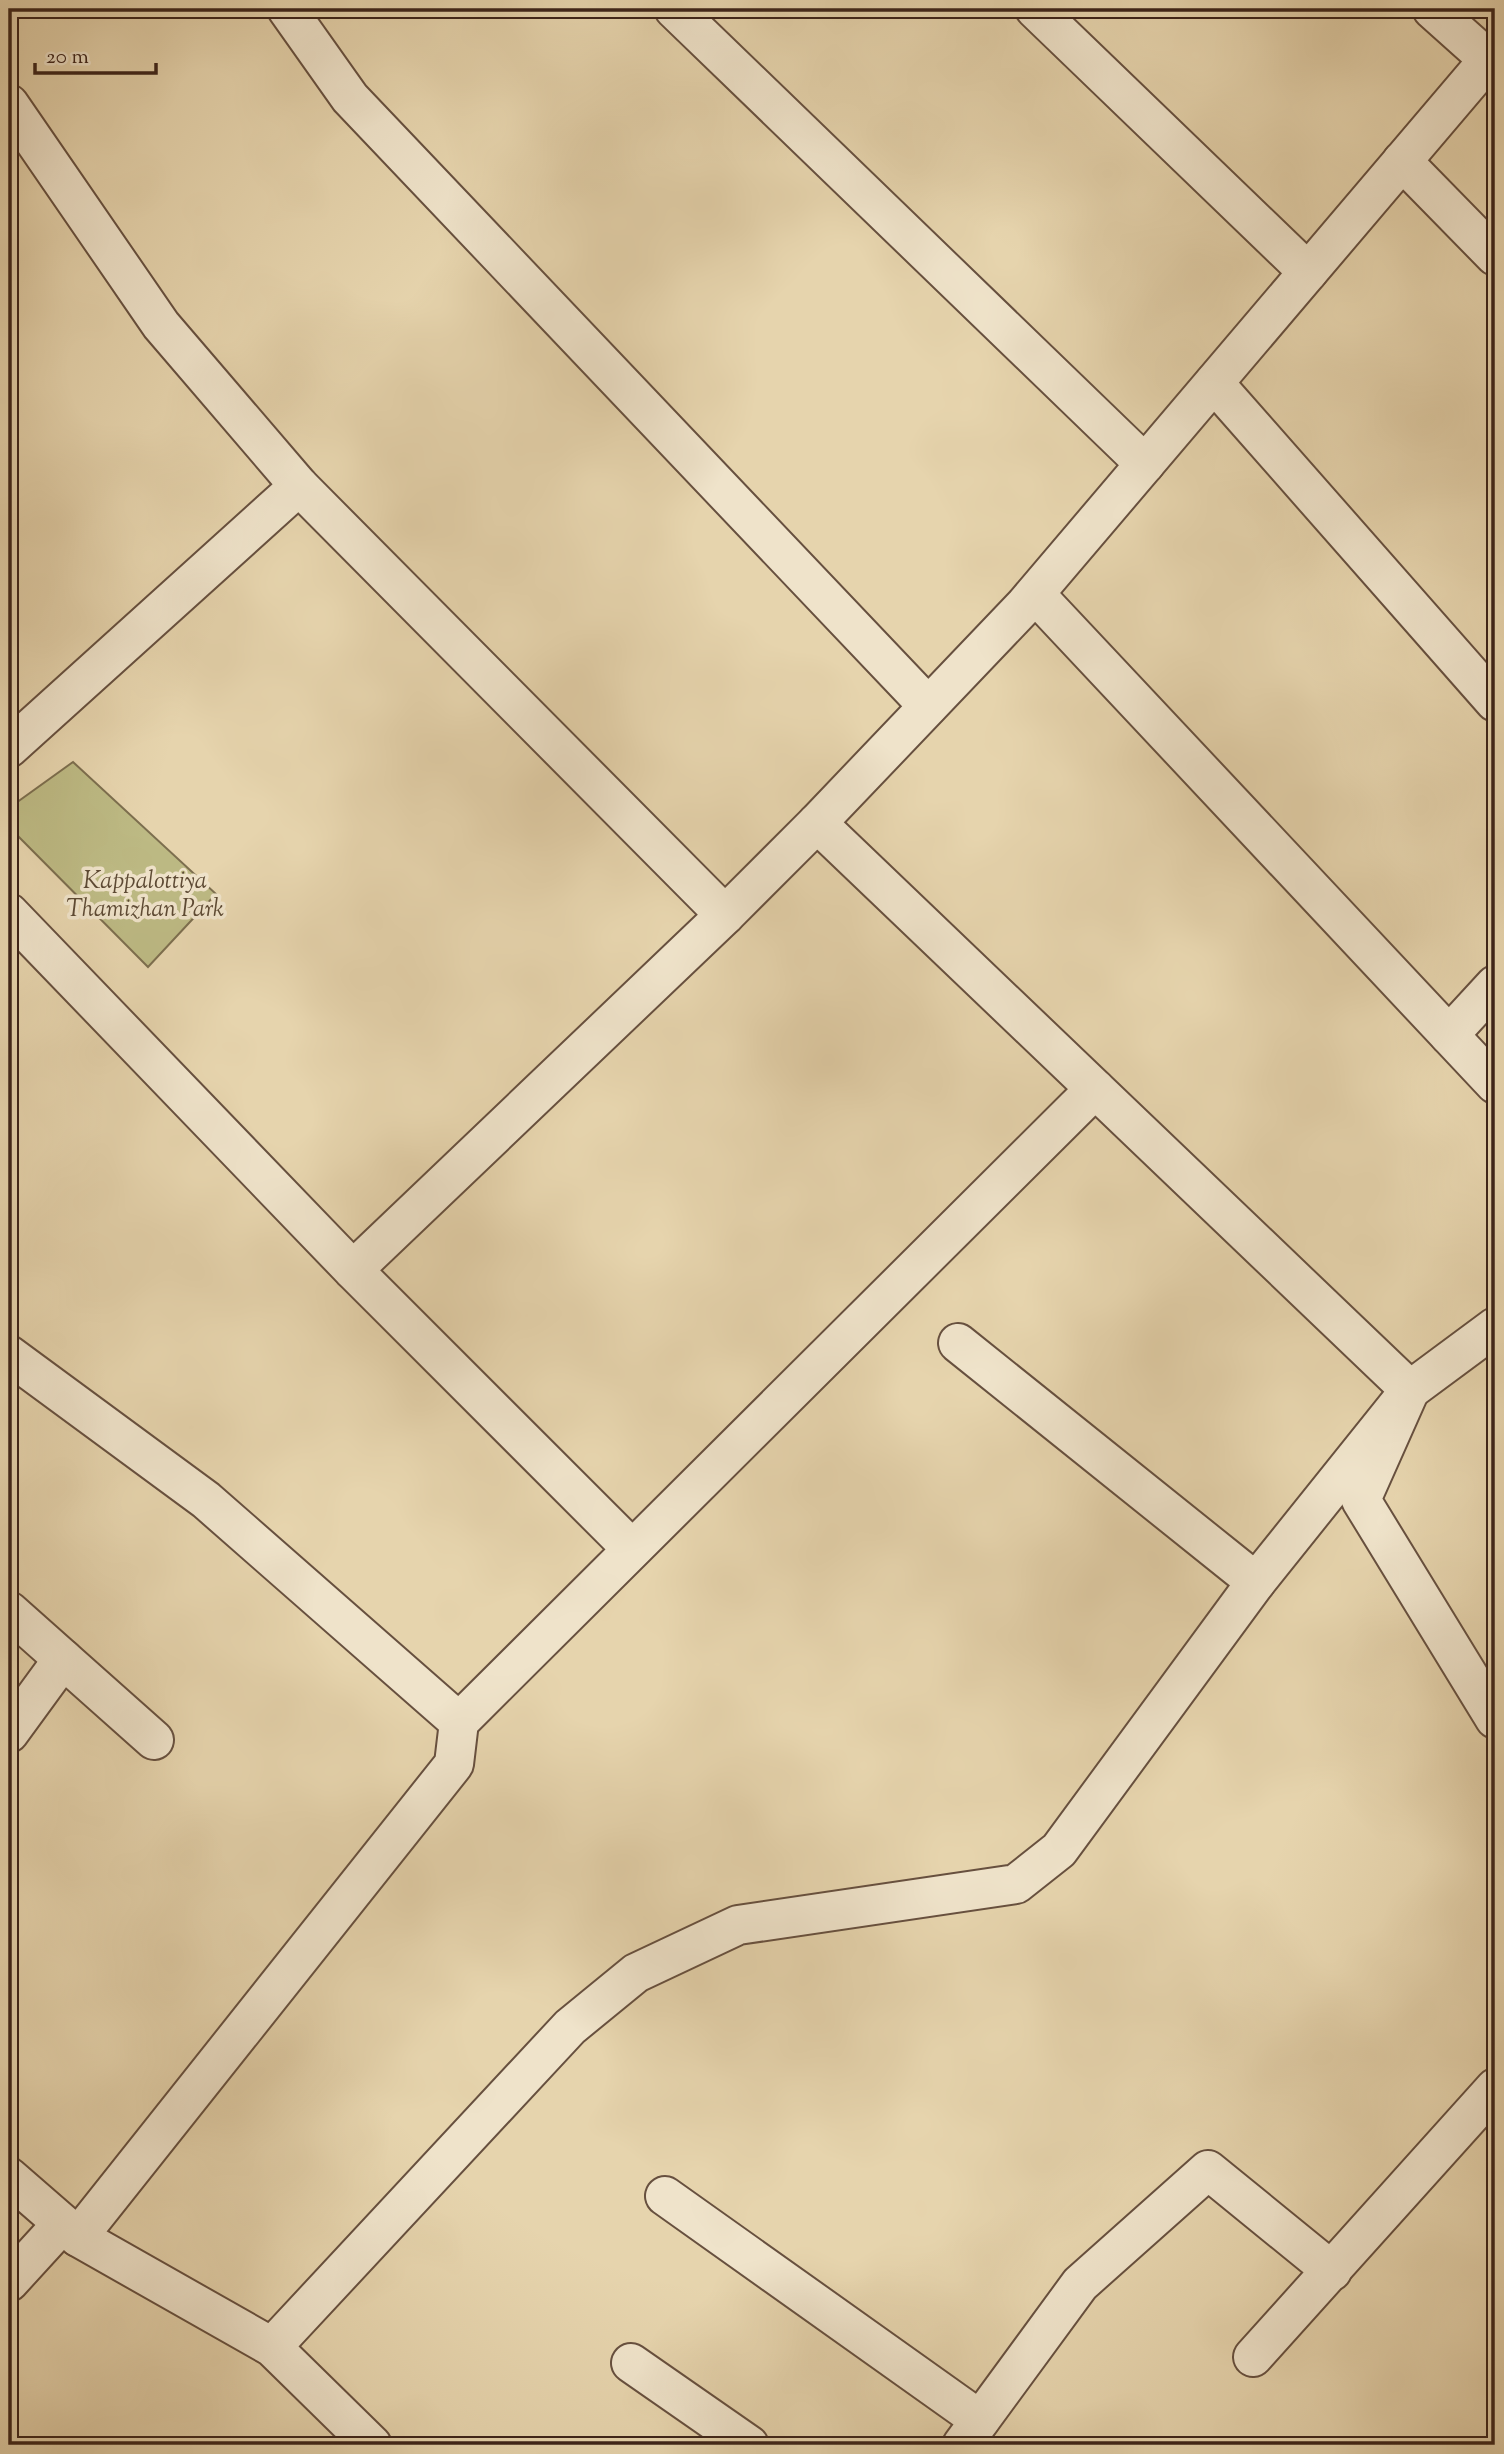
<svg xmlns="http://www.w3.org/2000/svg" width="1504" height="2454" viewBox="0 0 1504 2454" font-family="'Sorts Mill Goudy',serif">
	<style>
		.green { fill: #bdba84; stroke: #7d6f4f; stroke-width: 2 }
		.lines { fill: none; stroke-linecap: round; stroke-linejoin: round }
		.street-casing { stroke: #67503f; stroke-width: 42 }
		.street { stroke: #efe3ca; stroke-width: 38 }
		.labels { text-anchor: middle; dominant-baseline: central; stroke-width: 7; stroke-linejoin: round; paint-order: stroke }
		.park-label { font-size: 24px; font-style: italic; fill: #5d4a34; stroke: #efe3ca }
	</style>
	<rect width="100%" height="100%" fill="#e6d4ad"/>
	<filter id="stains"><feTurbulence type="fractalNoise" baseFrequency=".00286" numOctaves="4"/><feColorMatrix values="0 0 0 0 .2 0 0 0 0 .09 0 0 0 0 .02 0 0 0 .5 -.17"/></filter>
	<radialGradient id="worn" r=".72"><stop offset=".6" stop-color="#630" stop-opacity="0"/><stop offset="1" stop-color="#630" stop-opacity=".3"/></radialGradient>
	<polygon class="green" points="73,762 216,894 148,967 9,827 9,808"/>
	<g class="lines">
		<defs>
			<g id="street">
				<polyline points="287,9 350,98 928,706"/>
				<polyline points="674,9 1145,464"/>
				<polyline points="1035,9 1308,272"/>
				<polyline points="1432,9 1489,60"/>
				<polyline points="9,104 161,325 299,486 725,915"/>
				<polyline points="1402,161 1495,256"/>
				<polyline points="1214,383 1495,702"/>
				<polyline points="1035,594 1495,1084"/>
				<polyline points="9,748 299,486"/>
				<polyline points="817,823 1025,605 1495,52"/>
				<polyline points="9,913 353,1270 632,1549"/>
				<polyline points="1449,1035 1495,985"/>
				<polyline points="353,1270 725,915 817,823 1410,1390 1361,1500 1495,1719"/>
				<polyline points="958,1343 1256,1582 1410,1390 1495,1327"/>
				<polyline points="9,1355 206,1500 459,1722"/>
				<polyline points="9,1611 154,1740"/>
				<polyline points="9,1733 63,1659"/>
				<polyline points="9,2177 78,2237 272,2347 372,2445"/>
				<polyline points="665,2196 980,2420"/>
				<polyline points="78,2237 454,1764 459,1722 1095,1089"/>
				<polyline points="9,2282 62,2224"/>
				<polyline points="272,2347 570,2027 636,1973 738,1925 1016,1884 1059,1850 1256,1582"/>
				<polyline points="1253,2357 1495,2088"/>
				<polyline points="631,2363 749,2445"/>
				<polyline points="962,2445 1080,2284 1208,2170 1332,2271"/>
			</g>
		</defs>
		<use href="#street" class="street-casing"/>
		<use href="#street" class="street"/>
	</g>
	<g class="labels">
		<g class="park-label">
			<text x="145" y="882">Kappalottiya<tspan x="145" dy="28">Thamizhan Park</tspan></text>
		</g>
	</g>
	<rect width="1504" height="2454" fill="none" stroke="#e6d4ad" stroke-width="35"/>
	<rect x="10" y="10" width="1483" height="2433" fill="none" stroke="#3d241a" stroke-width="3.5"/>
	<rect x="18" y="18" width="1469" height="2419" fill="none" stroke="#3d241a" stroke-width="2"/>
	<path d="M35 63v10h121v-10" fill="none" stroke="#3d241a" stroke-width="3.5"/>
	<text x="46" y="63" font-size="21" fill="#3d241a" stroke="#efe3ca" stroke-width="5" paint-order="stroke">20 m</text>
	<rect width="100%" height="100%" filter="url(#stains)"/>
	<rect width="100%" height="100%" fill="url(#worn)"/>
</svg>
